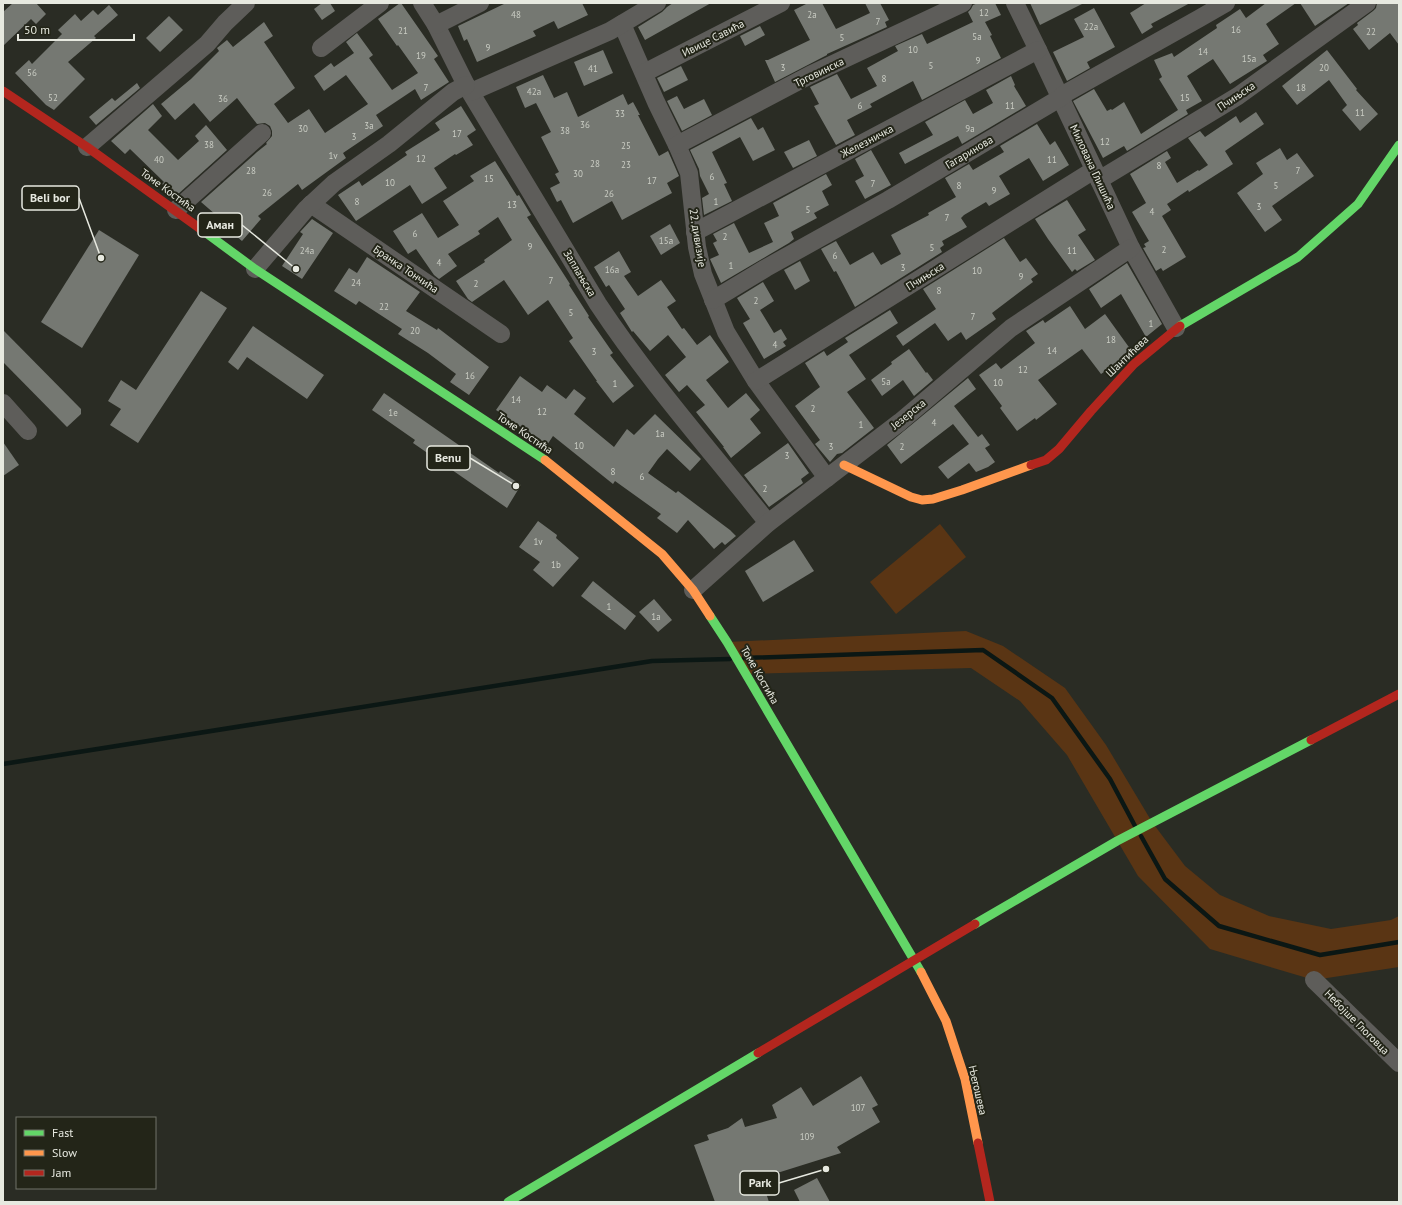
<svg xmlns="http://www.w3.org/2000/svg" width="1402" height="1205" viewBox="0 0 1402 1205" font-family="'PT Sans',sans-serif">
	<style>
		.green { fill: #5a3514 }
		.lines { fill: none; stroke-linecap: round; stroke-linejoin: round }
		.stream { stroke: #0b1714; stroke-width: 4.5 }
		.building { fill: #757872 }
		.street { stroke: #5e5d5a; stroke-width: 18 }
		.fast { stroke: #63d668; stroke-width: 9 }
		.slow { stroke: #ff974d; stroke-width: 9 }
		.jam { stroke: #b3261e; stroke-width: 9 }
		.labels { text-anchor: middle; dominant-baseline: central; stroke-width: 4; stroke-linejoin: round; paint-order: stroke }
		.number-label { font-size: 9px; fill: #cacdc4 }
		.street-label { font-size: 11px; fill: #e7e9e0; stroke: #232518 }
		.leader { fill: none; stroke: #e7e9e0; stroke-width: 1.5 }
		.callout-dot { fill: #e7e9e0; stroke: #232518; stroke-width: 1.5 }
		.callout { fill: #232518; stroke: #e7e9e0; stroke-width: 1.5 }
		.callout-label { font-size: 12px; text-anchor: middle; font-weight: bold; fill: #e7e9e0 }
	</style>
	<rect width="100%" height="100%" fill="#2a2c24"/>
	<g class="green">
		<polygon points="940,524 966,557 896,614 870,582"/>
		<polygon points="966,631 1003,646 1065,688 1106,745 1152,822 1185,866 1220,895 1269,916 1331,929 1391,920 1399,916 1399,967 1314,980 1210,949 1138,876 1067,755 1020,701 971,668 745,674 727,642"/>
	</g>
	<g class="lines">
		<g class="stream">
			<polyline points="744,658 983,650 1052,698 1110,779 1135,826"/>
			<polyline points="3,764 652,661 730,659"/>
			<polyline points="1141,836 1165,879 1219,926 1320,955 1399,942"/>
		</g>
	</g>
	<g class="building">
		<polygon points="13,3 36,3 46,14 36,24 31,19 3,46 3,12"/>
		<polygon points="322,3 330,3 335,11 322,20 314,9"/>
		<polygon points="400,3 401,3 438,56 434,59 449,82 421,100 415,89 376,115 383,126 343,153 346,158 302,190 298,184 258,216 261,219 242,241 221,223 223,221 201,202 257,152 267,144 266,143 272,136 272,131 270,126 265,123 257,124 237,98 210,122 194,103 175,120 161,104 191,79 219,51 217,48 227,40 233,47 264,22 273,36 264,42 295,88 274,104 288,123 309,109 325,133 368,104 346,75 324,91 314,76 331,63 334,67 354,53 346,42 357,33 373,55 369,58 392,90 418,73 398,45 397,46 378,19"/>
		<polygon points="506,3 582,3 588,15 558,29 554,21 533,31 536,36 477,62 467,39 464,41 458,26"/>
		<polygon points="673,3 711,3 645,40 638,27 662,12 667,7"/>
		<polygon points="808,3 822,3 836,29 870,13 865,3 880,3 889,20 885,22 887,27 827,54 827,55 775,82 765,60 768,60 810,40 794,10"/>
		<polygon points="978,3 995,3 1001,15 985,22 992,35 990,36 1001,58 922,100 913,81 870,104 872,107 847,120 855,135 836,145 814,106 819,104 810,87 837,74 851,99 877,86 867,68 898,51 895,46 922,34 927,44 973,22 968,12 971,9 973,5"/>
		<polygon points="1030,3 1084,3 1040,25"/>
		<polygon points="1146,3 1190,3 1151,24 1153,27 1142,34 1130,13"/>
		<polygon points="1266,3 1296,3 1266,24 1279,44 1263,55 1267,61 1230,84 1213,59 1187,76 1202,101 1186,110 1188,114 1127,151 1124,146 1103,158 1073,101 1094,89 1107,111 1111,109 1112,110 1124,102 1141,134 1178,110 1159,79 1162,77 1154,60 1172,53 1174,57 1217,28 1216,25 1240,9 1246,18"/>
		<polygon points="1300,3 1349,3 1315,26"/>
		<polygon points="1377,3 1399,3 1399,45 1390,33 1369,50 1353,29 1358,25 1357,23 1373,11 1376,8"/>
		<polygon points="109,5 118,15 94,36 96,38 68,62 85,79 54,110 46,105 15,73 29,60 32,64 62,34 58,30 75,14 81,21 93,10 98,15"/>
		<polygon points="1094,8 1115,47 1087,62 1090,68 1067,81 1053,52 1084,37 1074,19"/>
		<polygon points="169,16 183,30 160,52 146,38"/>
		<polygon points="760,26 765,35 745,46 740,36"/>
		<polygon points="603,50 613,73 584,86 574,62"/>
		<polygon points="1327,50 1357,89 1356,90 1378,114 1360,131 1342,110 1347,105 1329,80 1297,105 1282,86"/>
		<polygon points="681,66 688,80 664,92 657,78"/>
		<polygon points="543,75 554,98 567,92 578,117 623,94 628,105 633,102 640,115 638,115 659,156 668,151 679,176 667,183 672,193 622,220 612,201 573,223 561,200 557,202 550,188 560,183 555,174 559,172 541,137 551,132 536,103 525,108 516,87"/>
		<polygon points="1011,76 1015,85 1014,86 1026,106 962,144 958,136 905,164 899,153 933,135 925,122 965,100 973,114 993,103 986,90"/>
		<polygon points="137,83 140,88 96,125 89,117 112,98 115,101"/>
		<polygon points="677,96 684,109 704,99 712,115 682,131 667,101"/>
		<polygon points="153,104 162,116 148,130 178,160 199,141 195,136 206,125 227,150 177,195 162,184 164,182 130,149 125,154 111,141"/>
		<polygon points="461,106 476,130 467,136 473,145 456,155 455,154 434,168 447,188 422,204 410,185 356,221 338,195 359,181 362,186 407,155 405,152 440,130 435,123"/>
		<polygon points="1256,112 1264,124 1225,151 1233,164 1189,192 1188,190 1167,204 1171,210 1162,216 1186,257 1163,271 1161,268 1156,271 1143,248 1146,247 1144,244 1149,241 1132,212 1146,203 1130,174 1167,151 1171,158 1165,162 1177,183 1198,170 1199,171 1208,165 1188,138 1200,131 1205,137 1236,116 1240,123"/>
		<polygon points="751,118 758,130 763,127 775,150 753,161 740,137 712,152 727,183 724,184 732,201 704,215 702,198 709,194 700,176 699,169 690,150"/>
		<polygon points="1037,124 1050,145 1055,141 1069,165 1043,181 1029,158 999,176 1010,194 989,206 986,202 964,215 961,218 967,227 942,241 944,245 940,248 942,252 855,307 836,271 834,272 821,249 836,241 850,265 873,252 881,265 901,254 891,235 929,215 928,213 956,197 945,178 969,164 973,170 1004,152 1000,146"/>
		<polygon points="809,140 817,156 793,168 784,152"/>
		<polygon points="1280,148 1287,160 1297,153 1314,176 1272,206 1282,220 1265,232 1237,193 1263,174 1256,163"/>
		<polygon points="871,150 891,185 865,199 855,181 864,176 855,159"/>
		<polygon points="495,161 517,196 519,195 531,215 527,217 570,284 569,285 589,316 588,317 613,353 610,355 634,386 613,403 596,381 597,381 569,341 573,338 548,300 528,315 504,280 472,302 468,299 456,281 485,262 484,260 512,240 498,217 478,231 480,234 448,254 457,266 439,279 434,275 416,249 408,254 393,231 422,213 438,238 459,225 443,201 474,181 470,176"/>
		<polygon points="826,174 832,185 822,191 829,205 814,213 817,218 791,232 794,239 789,243 721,283 710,259 719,255 713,243 717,241 713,234 734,223 749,253 773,242 764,223 779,216 773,203"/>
		<polygon points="1067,200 1086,230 1078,235 1095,260 1077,271 1075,269 1072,272 1048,239 1035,219"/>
		<polygon points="312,219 333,233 302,279 282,266 303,234 300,232"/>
		<polygon points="670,224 680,243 661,255 650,236"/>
		<polygon points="99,230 139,255 82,348 41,322"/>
		<polygon points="1004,238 1020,262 1026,258 1038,274 1031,279 1033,282 992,313 996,319 966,340 961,332 948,341 935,323 903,346 896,336 936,309 923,289"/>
		<polygon points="619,251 631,272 624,276 638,296 661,280 676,301 667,307 682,329 684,328 697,345 710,335 729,362 706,380 728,408 746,393 760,410 750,419 761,433 731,458 723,447 724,447 696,412 705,405 687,385 679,392 665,375 686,357 668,335 650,351 633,331 632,332 620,313 625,309 609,285 606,287 594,267"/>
		<polygon points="367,257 420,292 406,311 437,330 438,328 489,367 469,395 450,382 456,374 428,353 398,334 402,329 359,301 356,305 334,291 349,268 357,273"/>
		<polygon points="800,261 810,281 795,290 784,270"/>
		<polygon points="1127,263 1162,324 1146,337 1121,294 1101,308 1089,289"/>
		<polygon points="763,282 774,301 760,310 774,333 781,329 787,339 783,342 786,346 764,359 743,323 750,319 737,298"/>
		<polygon points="201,291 227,308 138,443 110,425 121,409 108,401 121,380 136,390"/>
		<polygon points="1070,306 1085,329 1105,314 1131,350 1120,361 1101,374 1082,349 1038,380 1057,404 1036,420 1035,418 1017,431 1000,408 1002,406 979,375 996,363 1001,369 1035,343 1026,331 1043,320 1045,323"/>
		<polygon points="890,310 898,323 849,355 866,379 847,392 874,428 842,453 837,454 830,462 815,444 820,440 795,406 820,387 805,363 824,351 827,356 848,342 845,338"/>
		<polygon points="253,326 324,375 307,399 247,357 238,370 228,362"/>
		<polygon points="3,330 81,409 81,414 67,427 3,362"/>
		<polygon points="909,349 926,373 927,372 933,380 914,396 903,380 882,396 871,380 892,364 891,362"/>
		<polygon points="520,376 542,392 547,385 566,399 574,389 586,398 574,414 614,447 627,429 634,435 655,414 701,459 690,471 667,449 658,459 648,473 676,493 678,491 730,530 736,536 725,545 722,542 714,549 688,520 677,533 657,518 661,514 615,481 613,484 553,436 547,445 496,410"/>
		<polygon points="968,378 976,389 954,406 978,437 982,434 990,445 985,448 995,462 988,467 976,472 969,463 948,479 938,467 969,444 953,424 901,464 887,445"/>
		<polygon points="384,393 499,473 500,471 521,485 507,508 413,443 415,440 372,410"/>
		<polygon points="3,442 19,465 3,476"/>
		<polygon points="788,443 809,473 801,479 803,483 769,507 744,475"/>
		<polygon points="538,521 557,535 556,538 579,558 553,587 533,570 540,562 519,547"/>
		<polygon points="794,540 814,571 763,602 745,571"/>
		<polygon points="593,581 636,616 625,630 581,596"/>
		<polygon points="654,599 672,620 658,632 639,612"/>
		<polygon points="861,1076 878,1105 872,1108 880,1122 837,1147 841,1153 761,1178 769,1202 715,1202 694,1145 709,1140 707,1135 728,1128 742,1118 745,1127 777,1118 772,1105 801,1087 813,1106"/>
		<polygon points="817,1178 830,1202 800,1202 794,1190"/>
	</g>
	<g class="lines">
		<g class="street">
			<path d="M422,3L436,25L466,85L598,304C649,381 711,451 768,523"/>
			<polyline points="1015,3 1038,50 1131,248 1176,328"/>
			<polyline points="622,24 656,102 677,145 689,173 697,247 703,274 726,332 756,381 827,478"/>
			<polyline points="436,25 480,3"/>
			<polyline points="321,48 380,3"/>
			<polyline points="644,73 781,3"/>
			<polyline points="471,92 610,31 657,3"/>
			<polyline points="677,145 810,75 963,3"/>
			<polyline points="87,147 207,44 225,23 246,3"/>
			<polyline points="1099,180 1238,96 1367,3"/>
			<polyline points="311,204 501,334"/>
			<polyline points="176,210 262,133"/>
			<polyline points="695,232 1038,50"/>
			<polyline points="255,269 306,209 334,183 389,144 453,92 466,85"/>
			<polyline points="713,300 766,268 888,200 1060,98 1066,93 1200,18 1226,3"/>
			<polyline points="756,381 1094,170"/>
			<polyline points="3,403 28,431"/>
			<polyline points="693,590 768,523 900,422 1011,328 1131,248"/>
			<polyline points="1314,980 1399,1063"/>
		</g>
		<g class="fast">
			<polyline points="202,230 255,269 545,460"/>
			<polyline points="1180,326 1298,257 1358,204 1399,145"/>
			<polyline points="710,616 727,642 921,972"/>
			<polyline points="975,924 1117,841 1311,740"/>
			<polyline points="508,1202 758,1053"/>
		</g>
		<g class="slow">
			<polyline points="545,460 662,554 693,590 710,616"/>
			<polyline points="844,465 911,497 922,500 933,499 962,490 1031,465"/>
			<polyline points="921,972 946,1021 965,1079 978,1143"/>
		</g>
		<g class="jam">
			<polyline points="3,91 87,147 202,230"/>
			<polyline points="1031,465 1046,460 1059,449 1091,411 1134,364 1180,326"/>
			<polyline points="1311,740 1399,694"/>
			<polyline points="758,1053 975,924"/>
			<polyline points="978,1143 990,1202"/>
		</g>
	</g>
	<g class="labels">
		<g class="number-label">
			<text x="984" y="12">12</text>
			<text x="516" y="14">48</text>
			<text x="812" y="14">2a</text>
			<text x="878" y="21">7</text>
			<text x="1091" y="26">22a</text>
			<text x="1236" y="29">16</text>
			<text x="403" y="30">21</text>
			<text x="1371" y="31">22</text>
			<text x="977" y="36">5a</text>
			<text x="842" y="37">5</text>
			<text x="488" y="47">9</text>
			<text x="913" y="49">10</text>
			<text x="1203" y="51">14</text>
			<text x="421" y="55">19</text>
			<text x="1249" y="58">15a</text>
			<text x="978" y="60">9</text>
			<text x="931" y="65">5</text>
			<text x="783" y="67">3</text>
			<text x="1324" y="67">20</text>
			<text x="593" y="68">41</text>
			<text x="32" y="72">56</text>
			<text x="884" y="78">8</text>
			<text x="426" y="87">7</text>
			<text x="1301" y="87">18</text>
			<text x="534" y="91">42a</text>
			<text x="53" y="97">52</text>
			<text x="1185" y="97">15</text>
			<text x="223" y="98">36</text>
			<text x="860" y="105">6</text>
			<text x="1010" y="105">11</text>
			<text x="1360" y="112">11</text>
			<text x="620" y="113">33</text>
			<text x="585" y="124">36</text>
			<text x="369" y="125">3a</text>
			<text x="303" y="128">30</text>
			<text x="970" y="128">9a</text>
			<text x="565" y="130">38</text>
			<text x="457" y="133">17</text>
			<text x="354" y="136">3</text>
			<text x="1105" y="141">12</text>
			<text x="209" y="144">38</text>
			<text x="626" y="145">25</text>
			<text x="333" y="155">1v</text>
			<text x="421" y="158">12</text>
			<text x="159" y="159">40</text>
			<text x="1052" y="159">11</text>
			<text x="595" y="163">28</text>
			<text x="626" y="164">23</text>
			<text x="1159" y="165">8</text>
			<text x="251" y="170">28</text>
			<text x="1298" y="170">7</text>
			<text x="578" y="173">30</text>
			<text x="712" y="176">6</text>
			<text x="489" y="178">15</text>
			<text x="652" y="180">17</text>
			<text x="390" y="182">10</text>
			<text x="873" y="183">7</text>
			<text x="959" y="185">8</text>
			<text x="1276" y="185">5</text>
			<text x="994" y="190">9</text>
			<text x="267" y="192">26</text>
			<text x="609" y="193">26</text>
			<text x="357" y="201">8</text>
			<text x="716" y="201">1</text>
			<text x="512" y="204">13</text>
			<text x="1259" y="206">3</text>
			<text x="808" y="209">5</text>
			<text x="1152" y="211">4</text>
			<text x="947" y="217">7</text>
			<text x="415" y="233">6</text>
			<text x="725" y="236">2</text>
			<text x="666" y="240">15a</text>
			<text x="530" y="246">9</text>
			<text x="932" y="247">5</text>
			<text x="1164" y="249">2</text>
			<text x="307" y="250">24a</text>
			<text x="1072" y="250">11</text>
			<text x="835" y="255">6</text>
			<text x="439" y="262">4</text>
			<text x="731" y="265">1</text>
			<text x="903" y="267">3</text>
			<text x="612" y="269">16a</text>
			<text x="977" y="270">10</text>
			<text x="1021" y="276">9</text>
			<text x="551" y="280">7</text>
			<text x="356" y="282">24</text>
			<text x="476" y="283">2</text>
			<text x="939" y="290">8</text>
			<text x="756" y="300">2</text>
			<text x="384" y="306">22</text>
			<text x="571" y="312">5</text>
			<text x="973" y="316">7</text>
			<text x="1151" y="323">1</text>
			<text x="415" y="330">20</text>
			<text x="1111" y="339">18</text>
			<text x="775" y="344">4</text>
			<text x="1052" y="350">14</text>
			<text x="594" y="351">3</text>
			<text x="1023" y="369">12</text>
			<text x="470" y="375">16</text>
			<text x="886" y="381">5a</text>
			<text x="998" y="382">10</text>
			<text x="615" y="383">1</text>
			<text x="516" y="399">14</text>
			<text x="813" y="408">2</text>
			<text x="542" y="411">12</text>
			<text x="393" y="412">1e</text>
			<text x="934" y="422">4</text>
			<text x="861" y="424">1</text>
			<text x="660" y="433">1a</text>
			<text x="579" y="445">10</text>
			<text x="831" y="446">3</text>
			<text x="902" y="446">2</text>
			<text x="787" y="455">3</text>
			<text x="613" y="471">8</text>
			<text x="642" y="476">6</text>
			<text x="765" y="488">2</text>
			<text x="538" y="541">1v</text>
			<text x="556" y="564">1b</text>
			<text x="609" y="606">1</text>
			<text x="656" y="616">1a</text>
			<text x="858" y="1107">107</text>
			<text x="807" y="1136">109</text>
		</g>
		<g class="street-label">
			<text transform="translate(713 38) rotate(-27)">Ивице Савића</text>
			<text transform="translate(819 72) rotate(-26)">Трговинска</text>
			<text transform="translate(1236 96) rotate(-34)">Пчињска</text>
			<text transform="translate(867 141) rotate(-28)">Железничка</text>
			<text transform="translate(969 152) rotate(-31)">Гагаринова</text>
			<text transform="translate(1093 167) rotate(65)">Милована Глишића</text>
			<text transform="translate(168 190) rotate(36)">Томе Костића</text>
			<text transform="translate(698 238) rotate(81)">22. дивизије</text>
			<text transform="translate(406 269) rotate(34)">Бранка Тончића</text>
			<text transform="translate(580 273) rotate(59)">Заплањска</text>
			<text transform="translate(925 276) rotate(-32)">Пчињска</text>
			<text transform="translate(1127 356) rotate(-44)">Шантићева</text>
			<text transform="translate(908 414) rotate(-39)">Језерска</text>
			<text transform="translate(525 433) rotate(34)">Томе Костића</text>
			<text transform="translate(760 675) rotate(60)">Томе Костића</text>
			<text transform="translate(1357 1022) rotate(45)">Небојше Глоговца</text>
			<text transform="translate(978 1090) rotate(77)">Његошева</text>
		</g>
	</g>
	<path class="leader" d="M101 258L79 198M296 269L242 225M516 486L470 458M826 1169L779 1183"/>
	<g class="callout-dot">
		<circle cx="101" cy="258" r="4"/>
		<circle cx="296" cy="269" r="4"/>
		<circle cx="516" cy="486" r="4"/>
		<circle cx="826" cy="1169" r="4"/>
	</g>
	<g class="callout">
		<rect x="22" y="186" width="57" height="24" rx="4"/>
		<rect x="198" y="213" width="44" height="24" rx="4"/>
		<rect x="427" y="446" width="43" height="24" rx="4"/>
		<rect x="740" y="1171" width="39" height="24" rx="4"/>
	</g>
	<g class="callout-label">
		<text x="50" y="202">Beli bor</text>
		<text x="220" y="229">Аман</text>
		<text x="448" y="462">Benu</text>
		<text x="760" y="1187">Park</text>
	</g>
	<rect width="1402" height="1205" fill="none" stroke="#e7e9e0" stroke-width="8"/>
	<rect x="16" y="1117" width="140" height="72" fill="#232518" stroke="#717368"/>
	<rect x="24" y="1130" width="20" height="6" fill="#63d668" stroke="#717368"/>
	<text x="52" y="1137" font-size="12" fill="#e7e9e0">Fast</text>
	<rect x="24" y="1150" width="20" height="6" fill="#ff974d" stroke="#717368"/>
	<text x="52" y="1157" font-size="12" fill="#e7e9e0">Slow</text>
	<rect x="24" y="1170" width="20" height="6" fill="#b3261e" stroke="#717368"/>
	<text x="52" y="1177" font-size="12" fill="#e7e9e0">Jam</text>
	<path d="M18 34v6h116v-6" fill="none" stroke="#e7e9e0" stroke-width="2"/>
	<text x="24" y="34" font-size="12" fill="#e7e9e0" stroke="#232518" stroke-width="3" paint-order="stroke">50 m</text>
</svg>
